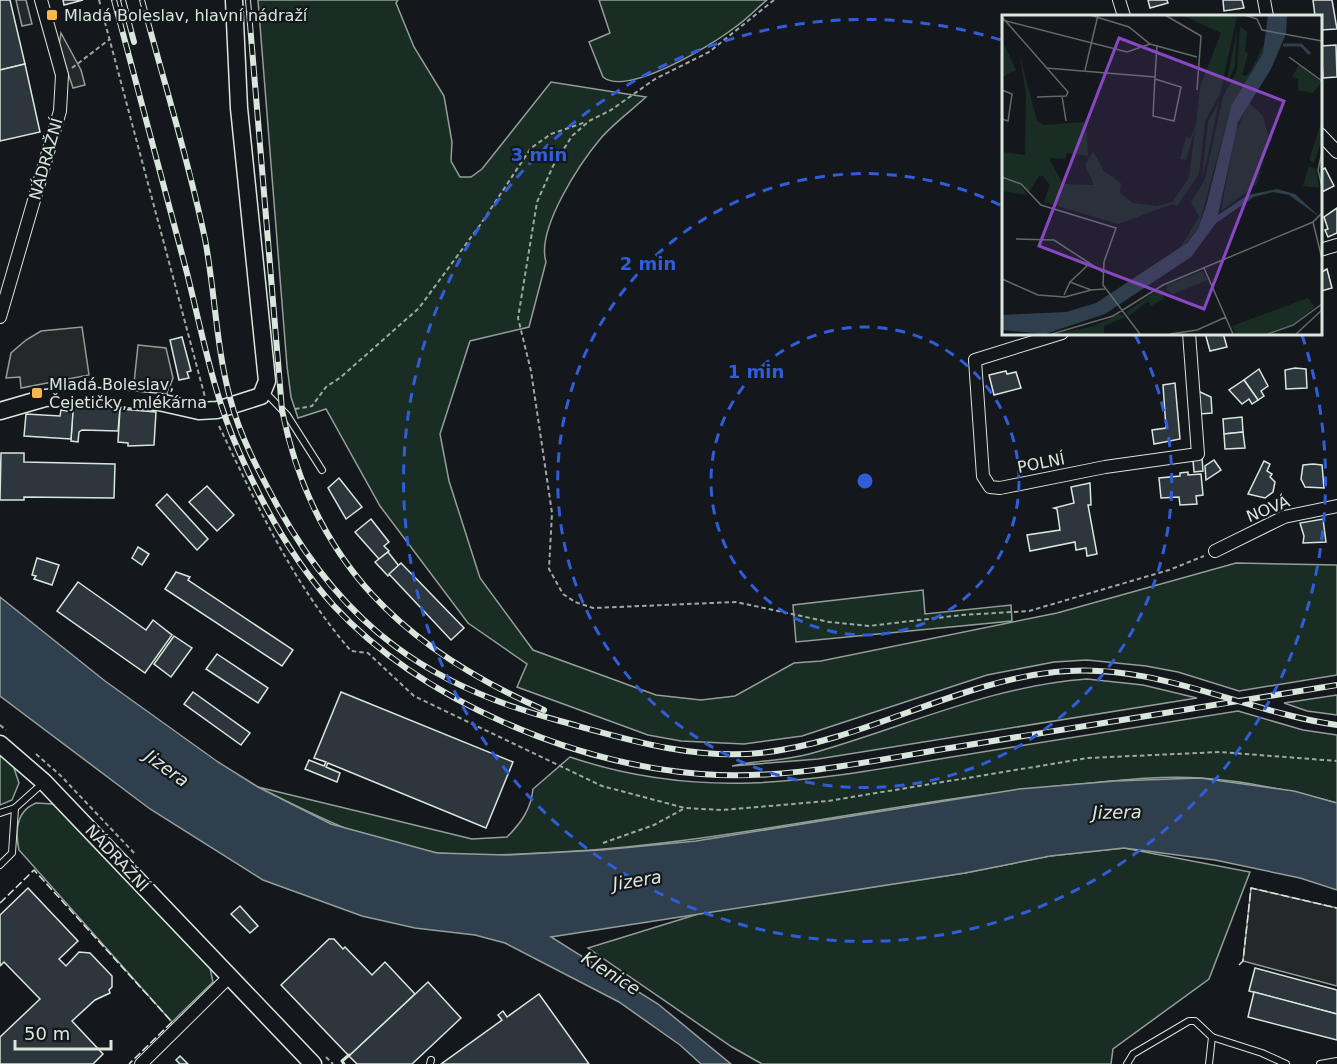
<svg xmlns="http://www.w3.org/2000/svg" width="1337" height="1064" viewBox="0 0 1337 1064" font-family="'DejaVu Sans',sans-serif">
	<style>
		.green { fill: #1a2d24; stroke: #939e99; stroke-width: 1.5 }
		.parking { fill: #24282b; stroke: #939e99; stroke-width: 1.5 }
		.water { fill: #2f3f4d; stroke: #939e99; stroke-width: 1.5 }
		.building { fill: #2c363c; stroke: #d8e6dc; stroke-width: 1.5 }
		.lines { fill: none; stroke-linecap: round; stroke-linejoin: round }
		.lane-casing { stroke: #d8e6dc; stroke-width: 8 }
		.street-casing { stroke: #d8e6dc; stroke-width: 14 }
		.secondary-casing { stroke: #d8e6dc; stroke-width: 19 }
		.path { stroke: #9da8a2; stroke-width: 2; stroke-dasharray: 4.5 3; stroke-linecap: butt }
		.lane { stroke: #14181c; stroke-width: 6 }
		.street { stroke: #14181c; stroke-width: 12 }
		.secondary { stroke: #14181c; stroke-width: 16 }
		.rail-casing { stroke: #d8e6dc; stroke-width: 6 }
		.rail { stroke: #14181c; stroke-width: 4; stroke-dasharray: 11; stroke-linecap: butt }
		.fence { stroke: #d8e6dc; stroke-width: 1.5; stroke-dasharray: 8 3; stroke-linecap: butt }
		.wall { stroke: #d8e6dc; stroke-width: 3 }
		.ring { fill: none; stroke: #305dd8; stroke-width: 3; stroke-dasharray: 10 8 }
		.poi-dot { fill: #ffb74d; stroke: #14181c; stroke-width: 2 }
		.labels { text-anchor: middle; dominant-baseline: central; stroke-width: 4.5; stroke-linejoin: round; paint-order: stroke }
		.poi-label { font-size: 16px; fill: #d8e6dc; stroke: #14181c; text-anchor: start }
		.street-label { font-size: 16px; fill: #d8e6dc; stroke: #14181c }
		.water-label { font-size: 18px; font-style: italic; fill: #d8e6dc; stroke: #14181c }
		.inset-river { fill: none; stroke: #2f3f4d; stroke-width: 3 }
		.inset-road { fill: none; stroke: #626a69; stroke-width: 1.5 }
		.view { fill: #8948c3; fill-opacity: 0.15; stroke: #8948c3; stroke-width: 3 }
		.inset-edge { fill: none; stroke: #d8e6dc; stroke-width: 3 }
		.centre { fill: #305dd8; stroke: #14181c; stroke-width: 3 }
		.ring-label { font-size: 18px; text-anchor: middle; font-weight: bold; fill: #305dd8; stroke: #14181c; stroke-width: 4.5; stroke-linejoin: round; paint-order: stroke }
	</style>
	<rect width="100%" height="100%" fill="#14181c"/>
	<g class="green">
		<path d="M258,0H398L396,3L414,47L444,96L452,142L451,161L460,177H471L482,169L551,82L646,97C632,110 614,123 601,138C580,163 536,229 546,262L529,327L470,341L440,434L449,481L480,578L533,650L656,695L701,700L735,696L794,663L821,661L1057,613L1236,563L1337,565V675L1239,691L1178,672L1146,666L1087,660L1054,662L987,675L802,736L744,744L681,741L648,735L517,687L527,664L468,623L380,506L326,409L298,418L291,397L287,366Z"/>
		<path d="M599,0H767C756,9 746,20 734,28C712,45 627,97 603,77L589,42L610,33Z"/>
		<polygon points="923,590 925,614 1011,605 1012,621 796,642 793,605"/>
		<path d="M1087,679L1143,685L1197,698L818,759L732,766C758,760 784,761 809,754C903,728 989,686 1087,679Z"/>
		<polygon points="1337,695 1337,715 1307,711 1284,703"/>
		<path d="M1238,711L1303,730L1337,735V803C1293,791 1247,781 1201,778C1158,775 1112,781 1069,785C898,800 731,843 560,852C520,854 478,857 438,853C375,847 314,815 258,787L472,839L507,837C521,823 531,809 533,789L570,757C708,804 825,778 964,755C1055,740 1146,726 1238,711Z"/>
		<polygon points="0,755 13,765 19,783 12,800 0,805"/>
		<path d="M36,803L53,804L210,968L213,982L172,1022L19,850C15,831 16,811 36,803Z"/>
		<polygon points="1124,848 1250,872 1209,979 1113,1049 1111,1064 762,1064 732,1047 588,948 708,911 965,873 1050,856"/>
	</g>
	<g class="parking">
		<polygon points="16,0 26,0 32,24 22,26"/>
		<polygon points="61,33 81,70 85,85 73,88 59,46"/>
		<polygon points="82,327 89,375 21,388 20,377 6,378 11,353 26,340 41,331"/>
		<polygon points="138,345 166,348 173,378 167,394 133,393"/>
		<polygon points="1251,888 1337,908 1337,986 1243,961"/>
	</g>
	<polygon class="water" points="0,597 105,681 218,762 258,787 331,824 437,853 506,855 601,850 696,841 1019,789 1115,781 1200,778 1294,791 1337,803 1337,890 1300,878 1215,860 1124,848 1050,856 965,873 551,937 658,1004 731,1064 701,1064 680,1045 619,1002 505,943 475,935 415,928 362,916 263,880 150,809 0,696"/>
	<g class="building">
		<polygon points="0,0 10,0 25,64 0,70"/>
		<polygon points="63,0 83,0 64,5"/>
		<polygon points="1148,0 1167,0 1168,3 1150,8"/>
		<polygon points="1223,0 1242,0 1244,8 1224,11"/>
		<polygon points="1313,0 1332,0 1337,29 1320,30 1320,16 1315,16"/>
		<polygon points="1336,45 1337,77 1323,78 1321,46"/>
		<polygon points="25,64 40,132 0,141 0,70"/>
		<polygon points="1325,168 1334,186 1320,193 1320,171"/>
		<polygon points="1337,208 1337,233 1328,237 1325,230 1328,229 1324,217"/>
		<polygon points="1327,269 1332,288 1321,291 1320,296 1320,273"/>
		<polygon points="1205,333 1223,333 1227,347 1210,351"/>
		<polygon points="182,337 191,371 187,372 189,378 179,380 170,340"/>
		<polygon points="1295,368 1306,369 1307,388 1286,389 1285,370"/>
		<polygon points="1259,369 1268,386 1261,391 1264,396 1258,400 1244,380"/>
		<polygon points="1006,371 1007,374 1016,372 1021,388 994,395 989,375"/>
		<polygon points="1244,380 1258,400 1252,404 1249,399 1242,404 1229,390"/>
		<polygon points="1175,383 1180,439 1154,444 1152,430 1166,428 1163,385"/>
		<polygon points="1198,391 1211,397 1212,413 1200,414"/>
		<polygon points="73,406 120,409 118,431 82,430 79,432 78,442 71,441"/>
		<polygon points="120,409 156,412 154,445 128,446 128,443 118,442"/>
		<polygon points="61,410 73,412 71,439 24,436 26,414 60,416"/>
		<polygon points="1242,417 1243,432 1224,434 1223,419"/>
		<polygon points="1243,432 1245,448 1225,449 1224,434"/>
		<polygon points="1,453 24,453 24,462 115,464 114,498 24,497 24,500 0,500"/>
		<polygon points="1202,458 1203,471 1194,472 1193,460"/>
		<polygon points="1214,460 1221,470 1206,480 1205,466"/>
		<polygon points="1264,461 1270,464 1267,471 1272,474 1270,477 1275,482 1273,492 1265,498 1248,494"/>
		<polygon points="1313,464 1322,465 1324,488 1305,487 1301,479 1303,465"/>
		<polygon points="1188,472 1188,475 1201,474 1203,495 1196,496 1197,504 1180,505 1179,497 1161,498 1159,478 1180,476 1180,473"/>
		<polygon points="339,478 362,507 346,519 328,488"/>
		<polygon points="1090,483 1091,505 1088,505 1097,554 1087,556 1086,548 1076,550 1075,542 1030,551 1027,535 1060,530 1057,509 1054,508 1074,503 1071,487"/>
		<polygon points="207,486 234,515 217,531 189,502"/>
		<polygon points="167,494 208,539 197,550 156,505"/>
		<polygon points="371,519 389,542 384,546 389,551 379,559 355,532"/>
		<polygon points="1323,519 1326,542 1303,543 1304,536 1300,523"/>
		<polygon points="138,547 149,554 142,565 132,558"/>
		<polygon points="388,552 399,566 388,576 375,562"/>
		<polygon points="37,558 59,565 52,585 34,579 36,576 32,575"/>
		<polygon points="401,563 464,628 451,640 389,574"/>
		<polygon points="176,572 190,577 188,580 293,650 282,666 165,589"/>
		<polygon points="78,582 146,630 153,620 172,635 145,673 57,611"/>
		<polygon points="174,636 192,648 171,677 154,664"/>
		<polygon points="217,654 268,688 258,703 206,669"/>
		<polygon points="193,692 250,733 241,745 184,704"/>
		<polygon points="341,692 513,762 486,828 328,763 326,767 340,773 337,782 305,769 309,760 324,766 326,762 314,758"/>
		<polygon points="28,888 78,941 59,959 66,966 79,952 90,953 112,976 112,987 109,990 110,993 95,1000 72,1021 103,1054 93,1064 0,1064 0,1037 40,999 4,962 0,966 0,915"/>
		<polygon points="240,906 258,926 250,933 231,914"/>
		<polygon points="329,939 334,939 343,949 345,947 372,975 385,962 415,994 349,1056 281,985"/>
		<polygon points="1255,968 1337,990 1337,1014 1249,991"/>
		<polygon points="428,982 461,1018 412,1064 357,1064 349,1056"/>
		<polygon points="1254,992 1337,1014 1337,1040 1248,1017"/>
		<polygon points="539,994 589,1064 441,1064 502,1020 498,1015 503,1011 507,1017"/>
		<polygon points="180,1056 188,1064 180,1064 176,1060"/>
	</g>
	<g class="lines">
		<defs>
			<g id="lane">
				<polyline points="265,392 287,415 322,470"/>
				<polyline points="0,813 15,808 44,782"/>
				<polyline points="0,865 12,853 15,808"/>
				<polyline points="1212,1037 1262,1053 1286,1064"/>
				<polyline points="430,1064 431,1060"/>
				<polyline points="1127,1064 1133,1054 1189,1021 1195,1021 1212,1037 1209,1064"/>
				<polyline points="1320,1064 1337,1061"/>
			</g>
			<g id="street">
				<polyline points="1119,0 1124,16"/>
				<polyline points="1264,0 1267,16"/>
				<polyline points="1320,134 1337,152"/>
				<polyline points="1320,250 1337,245"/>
				<polyline points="0,317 60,111 62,75 41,0"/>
				<polyline points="1062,333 975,360 983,476 990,487 1000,488 1105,467 1198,454 1189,333"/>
				<polyline points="1215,551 1284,517 1337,506"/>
				<polyline points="141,1064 229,977"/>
			</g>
			<g id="secondary">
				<polyline points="0,411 45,398 84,395 159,402 199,411 217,410 261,396 267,381 239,108 234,0"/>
				<polyline points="0,744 44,782 313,1064"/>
			</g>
		</defs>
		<use href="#lane" class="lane-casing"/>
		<use href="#street" class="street-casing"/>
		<use href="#secondary" class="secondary-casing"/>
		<g class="path">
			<polyline points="99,0 205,397"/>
			<polyline points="774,0 709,52 655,79 611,110 589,121 572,136 553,166 537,202 518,318 531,371 552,513 549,569 563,594 575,602 593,608 736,602 829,622 869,626 962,615 1029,611 1169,570 1204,556"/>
			<polyline points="72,68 110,39"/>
			<polyline points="295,409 312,406 326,387 341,377 419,308 480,225 531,148 551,134 586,122"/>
			<path d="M219,426C257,505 293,584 351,651L368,653L414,696L602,786L685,808L722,810L828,801L1088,758L1220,752L1337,761"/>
			<polyline points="0,725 6,730"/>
			<polyline points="36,754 61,776 135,854"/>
			<polyline points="603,843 654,825 685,808"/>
			<polyline points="326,1057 333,1064"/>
		</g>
		<use href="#lane" class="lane"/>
		<use href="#street" class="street"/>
		<use href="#secondary" class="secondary"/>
		<defs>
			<g id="rail">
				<path d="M114,0C138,91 163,182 187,273C202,333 214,397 240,454C264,508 294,562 334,606C422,701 574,764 701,774C786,781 873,760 956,747C1083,726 1210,706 1337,685"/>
				<polyline points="123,0 134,42"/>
				<path d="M142,0C163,79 188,158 205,239C215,292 216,346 230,398C240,437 259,472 278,507C345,627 428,686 560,721C626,739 691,760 760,753C862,742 953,683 1055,672C1154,661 1241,711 1337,725"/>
				<path d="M248,0L282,410C313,564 404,648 544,710"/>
			</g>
		</defs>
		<use href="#rail" class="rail-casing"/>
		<use href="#rail" class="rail"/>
		<g class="fence">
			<polyline points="0,903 34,870 172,1022 129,1064"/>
			<polyline points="1239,965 1243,961 1251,888 1337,908"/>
		</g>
		<polyline class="wall" points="344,1064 342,1061 349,1055"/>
	</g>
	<g class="ring">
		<circle cx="865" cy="481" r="154"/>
		<path d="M1135 335A307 307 0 1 1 1002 206"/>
		<path d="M1302 335A461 461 0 1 1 1004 41"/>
	</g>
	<g class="poi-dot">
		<rect x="46" y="9" width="12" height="12" rx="3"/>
		<rect x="31" y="387" width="12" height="12" rx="3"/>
	</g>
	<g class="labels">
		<g class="poi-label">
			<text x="64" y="15">Mladá Boleslav, hlavní nádraží</text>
			<text x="49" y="384">Mladá Boleslav,<tspan x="49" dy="18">Čejetičky, mlékárna</tspan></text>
		</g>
		<g class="street-label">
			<text transform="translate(46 159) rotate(-74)">NÁDRAŽNÍ</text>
			<text transform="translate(1041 463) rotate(-11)">POLNÍ</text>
			<text transform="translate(1268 509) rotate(-22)">NOVÁ</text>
			<text transform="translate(117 858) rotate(47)">NÁDRAŽNÍ</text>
		</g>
		<g class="water-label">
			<text transform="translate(167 768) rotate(36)">Jizera</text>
			<text transform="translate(1117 812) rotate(-1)">Jizera</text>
			<text transform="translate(637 880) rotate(-9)">Jizera</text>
			<text transform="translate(611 973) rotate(32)">Klenice</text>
		</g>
	</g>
	<g transform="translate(1002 15)">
		<rect width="320" height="320" fill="#14181c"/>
		<path d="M180,0L235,1L218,79L203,106L197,159L175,191L171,189L116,209L42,187L48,170L41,161H37L27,177L15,166L0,161V137L23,140L24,80L18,41L35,106L42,110L81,107L85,118L86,141L65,138L63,144L47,143L61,169L92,170L83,150L91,136L102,156L119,168L118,178L131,188L155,191L170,187L187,163L193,114L184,145L178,144L184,122L188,123L194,110L198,72L219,18ZM238,11L245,17L243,36L246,39L240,60L244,61L250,54L264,25L261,38L229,91L196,214L175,238L197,202L189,187L203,164L221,81L235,56ZM235,14L233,51L223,73L232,30ZM0,25L14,55L0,62ZM297,50L319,67L311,78L296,75V64L290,62ZM217,86L204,149L200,163L206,107ZM247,88L261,101L266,120L271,123L265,131L255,169L219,196L233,118ZM319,108V126L312,148L307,145ZM307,151L314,154L317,173L301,171ZM0,163L16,168L26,180L0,176ZM200,256L206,265L170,279L164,275L165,270ZM157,274L162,276L161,284L149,291L146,286L127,301L124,297ZM306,283L313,292L291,309L264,319H234L230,311ZM118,299L123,302L102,311V319H54L88,312Z" fill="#1a2d24"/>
		<path d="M266,0H285L284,19L269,54L236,107L216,200L246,180L275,174L293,179L319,203L287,180L271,177L252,182L214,208L189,242L103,299L43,319L0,315V300L64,297L94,288L185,228L196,214L205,188L229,91L261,38Z" fill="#2f3f4d"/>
		<path class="inset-river" d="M281,30H299L308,39"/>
		<path class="inset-road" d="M88,0L127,12L148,29L195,42M163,0L199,21L195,75M243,0L255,4L260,15L320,26M0,2L66,77L64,81L35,82M0,5L125,37L148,29M287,42L320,66M44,53L153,62M83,55L96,0M153,64L179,72L172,106L151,101L153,62L155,30M0,75L10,79L6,106L0,104M60,81L64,106M320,137L316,155L320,172M0,162L19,169L39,190L114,213L102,247L101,270L138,319M311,207L320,244M14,224L52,225L101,257M202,253L231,319M0,264L36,280L63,282L89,275M68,267L86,250M62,280L68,267L89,275L103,274M50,319L111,301L161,270L311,207L320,198M168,319L195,315L224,302M266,319L291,310L320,289M294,319L320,295"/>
		<path class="view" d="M117,23L282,86L202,294L37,231Z"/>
		<rect width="320" height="320" class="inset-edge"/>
	</g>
	<circle cx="865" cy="481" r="9" class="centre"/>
	<g class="ring-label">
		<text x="539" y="161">3 min</text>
		<text x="648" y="270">2 min</text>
		<text x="756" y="378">1 min</text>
	</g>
	<path d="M15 1040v9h96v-9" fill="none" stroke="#d8e6dc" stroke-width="3"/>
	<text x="24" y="1040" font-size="18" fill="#d8e6dc" stroke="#14181c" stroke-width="4.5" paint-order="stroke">50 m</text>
</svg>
